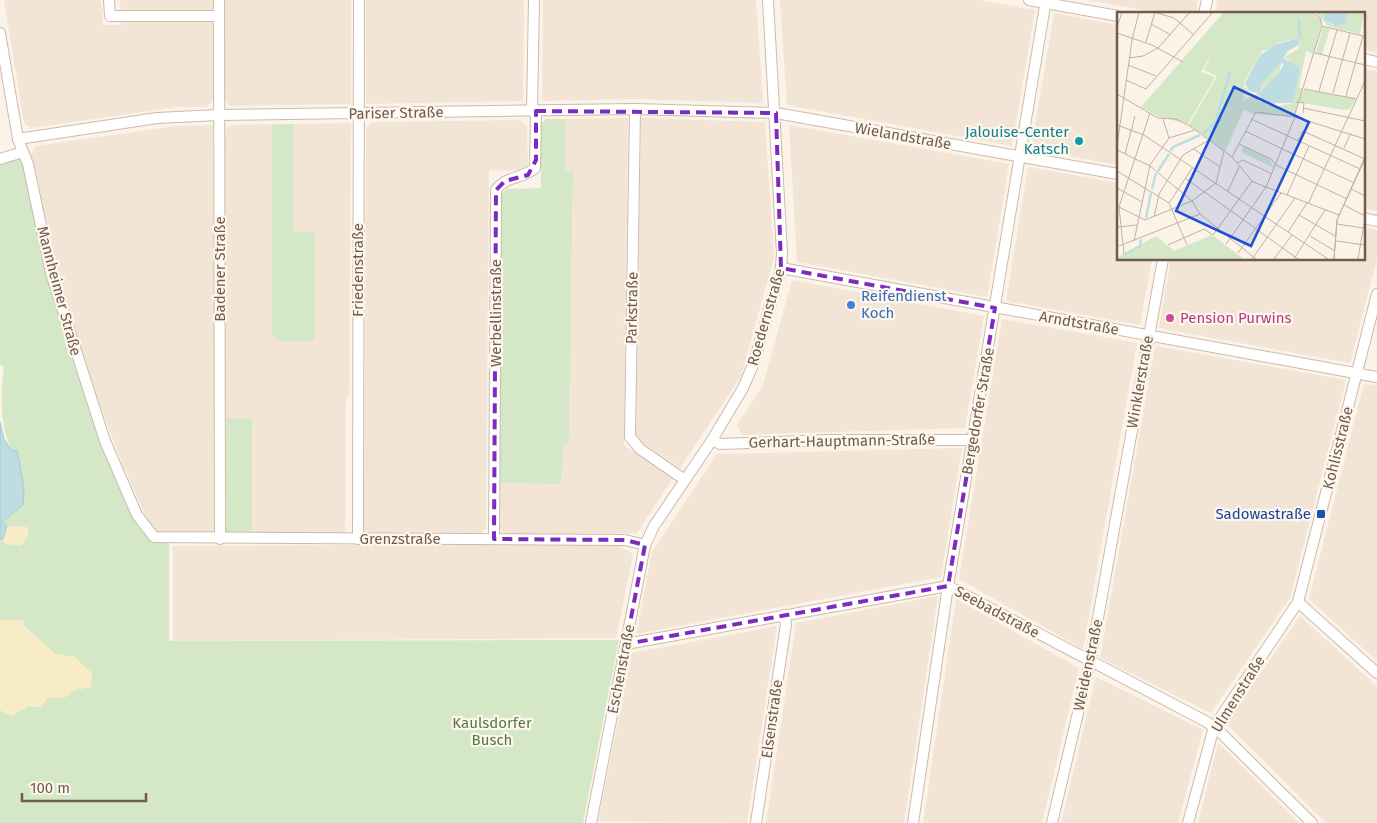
<svg xmlns="http://www.w3.org/2000/svg" width="1377" height="823" viewBox="0 0 1377 823" font-family="'Fira Sans',sans-serif">
	<style>
		.residential { fill: #f2e5d6 }
		.green { fill: #d4e7c7 }
		.sand { fill: #f7ecc5 }
		.water { fill: #bddde3; stroke: #a4ccd4 }
		.lines { fill: none; stroke-linecap: round; stroke-linejoin: round }
		.minor-casing { stroke: #ccbbae; stroke-width: 12 }
		.minor { stroke: #fff; stroke-width: 10 }
		.marked { fill: none; stroke: #7b2cbf; stroke-width: 4; stroke-dasharray: 10 6; stroke-linejoin: round }
		.culture-dot { fill: #0f9aa8; stroke: #fef7ed; stroke-width: 2 }
		.shop-dot { fill: #3f7fe0; stroke: #fef7ed; stroke-width: 2 }
		.hotel-dot { fill: #d1479c; stroke: #fef7ed; stroke-width: 2 }
		.transit-dot { fill: #1a4fb4; stroke: #fef7ed; stroke-width: 2 }
		.labels { text-anchor: middle; dominant-baseline: central; stroke-width: 4.5; stroke-linejoin: round; paint-order: stroke }
		.street-label { font-size: 15px; fill: #725b4e; stroke: #fef7ed }
		.culture-label { font-size: 15px; fill: #0d838f; stroke: #fef7ed; text-anchor: end }
		.shop-label { font-size: 15px; fill: #366cbe; stroke: #fef7ed; text-anchor: start }
		.hotel-label { font-size: 15px; fill: #b23c85; stroke: #fef7ed; text-anchor: start }
		.transit-label { font-size: 15px; fill: #164399; stroke: #fef7ed; text-anchor: end }
		.park-label { font-size: 15px; fill: #547846; stroke: #fef7ed }
		.inset-river { fill: none; stroke: #bddde3; stroke-width: 2.5 }
		.inset-road { fill: none; stroke: #c0b1a5; stroke-width: 1 }
		.view { fill: #1d4ed8; fill-opacity: 0.15; stroke: #1d4ed8; stroke-width: 2.5 }
		.inset-edge { fill: none; stroke: #725b4e; stroke-width: 2.5 }
	</style>
	<rect width="100%" height="100%" fill="#fbf3e7"/>
	<g class="residential">
		<polygon points="4,0 101,0 103,25 121,25 121,19 213,18 213,100 207,107 176,107 31,128 24,123"/>
		<polygon points="120,0 213,0 213,12 121,12"/>
		<polygon points="224,0 351,0 351,104 231,106 225,101"/>
		<polygon points="366,0 524,0 523,101 366,104"/>
		<polygon points="543,0 756,0 763,103 632,99 542,101"/>
		<polygon points="780,0 979,0 1035,10 1012,146 787,105"/>
		<polygon points="1087,0 1198,0 1196,14 1165,14"/>
		<polygon points="1217,0 1377,0 1377,52 1363,50 1363,14 1215,14"/>
		<polygon points="1054,13 1118,25 1118,165 1031,149"/>
		<polygon points="1363,69 1377,71 1377,211 1363,209"/>
		<polygon points="628,118 624,445 673,478 637,533 505,534 499,528 499,483 561,484 563,445 569,434 573,171 565,170 565,119"/>
		<polygon points="641,118 765,122 774,258 741,376 680,468 636,439"/>
		<polygon points="521,120 527,126 528,164 522,170 489,171 486,528 481,534 364,535 366,129 372,122"/>
		<polygon points="351,123 349,398 346,397 345,535 226,534 224,131 231,125"/>
		<polygon points="213,125 215,534 154,534 124,468 91,383 56,268 31,154 36,146 176,126"/>
		<polygon points="789,125 1009,164 987,297 797,262"/>
		<polygon points="1028,167 1118,183 1118,259 1152,259 1140,325 1006,301"/>
		<polygon points="1363,227 1377,230 1377,259 1350,363 1159,328 1171,259 1363,259"/>
		<polygon points="792,280 984,316 965,428 742,435 737,425 763,385"/>
		<polygon points="1002,319 1137,343 1083,649 959,579"/>
		<polygon points="1155,346 1346,380 1290,598 1211,713 1100,658"/>
		<polygon points="1364,384 1377,386 1377,661 1309,599"/>
		<polygon points="962,448 941,577 636,634 652,552 717,454"/>
		<polygon points="546,544 617,545 633,554 616,638 173,641 173,546"/>
		<polygon points="938,596 904,823 766,823 796,623"/>
		<polygon points="956,599 1079,668 1042,823 923,823"/>
		<polygon points="1300,616 1377,686 1377,823 1326,823 1226,723"/>
		<polygon points="777,626 747,823 598,821 632,653"/>
		<polygon points="1096,677 1203,730 1178,823 1061,823"/>
		<polygon points="1218,743 1299,823 1198,823"/>
	</g>
	<g class="green">
		<polygon points="546,119 565,119 565,170 573,171 569,435 567,445 563,445 561,484 499,483 501,194 507,189 541,188 540,125"/>
		<polygon points="294,124 294,232 315,232 315,341 278,341 272,334 272,125"/>
		<path d="M22,158L84,389L112,471L138,527L149,539L169,543V641L619,640L583,823H0V710L12,716L28,706L40,707L48,698L66,697L74,690L91,687L75,657L55,654L24,626L22,620H0V539H3L6,544L27,527L7,526L2,522C27,503 23,477 17,450L12,452C0,424 0,396 4,367L0,365V165Z"/>
		<polygon points="226,418 252,419 252,535 226,534"/>
	</g>
	<g class="sand">
		<polygon points="7,526 27,527 29,534 21,546 6,544 3,539"/>
		<polygon points="0,620 23,620 24,626 55,654 75,657 92,673 91,687 74,690 66,697 48,698 40,707 28,706 12,716 0,710"/>
	</g>
	<polygon class="water" points="0,422 4,439 12,451 17,450 24,488 23,505 2,522 7,526 3,539 0,539"/>
	<g class="lines">
		<defs>
			<g id="minor">
				<polyline points="109,0 110,16 219,16"/>
				<polyline points="219,0 220,539"/>
				<polyline points="1029,0 1118,16"/>
				<polyline points="1204,14 1207,0"/>
				<polyline points="0,33 18,139 28,164 51,273 105,441 137,515 154,537 625,540 645,545"/>
				<polyline points="1363,59 1377,62"/>
				<polyline points="635,109 630,437 640,449 685,480"/>
				<polyline points="532,111 534,0"/>
				<polyline points="18,139 157,118 219,115 635,109 776,113 1118,174"/>
				<polyline points="0,159 23,152"/>
				<polyline points="1363,218 1377,221"/>
				<polyline points="781,268 1377,377"/>
				<polyline points="712,440 720,444 829,440 973,440"/>
				<polyline points="358,539 359,0"/>
				<path d="M494,539L496,190C505,176 523,179 535,168L536,111"/>
				<polyline points="1298,602 1377,673"/>
				<polyline points="626,644 948,586 1207,722 1221,733 1312,823"/>
				<polyline points="591,823 645,545 654,526 712,440 743,388 753,365 781,268 782,253 768,0"/>
				<polyline points="756,823 786,624 784,615"/>
				<polyline points="913,823 948,586 1046,0"/>
				<polyline points="1052,823 1090,662 1163,259"/>
				<polyline points="1188,823 1214,727 1298,602 1377,294"/>
			</g>
		</defs>
		<use href="#minor" class="minor-casing"/>
		<use href="#minor" class="minor"/>
	</g>
	<path class="marked" d="M536,111L776,113L781,268L995,308L948,586L626,644L645,545L625,540L494,539L496,190L505,181L528,175L536,160Z"/>
	<circle class="culture-dot" cx="1079" cy="141" r="5"/>
	<circle class="shop-dot" cx="851" cy="305" r="5"/>
	<circle class="hotel-dot" cx="1170" cy="318" r="5"/>
	<rect class="transit-dot" x="1316" y="509" width="10" height="10" rx="2.5"/>
	<g class="labels">
		<g class="street-label">
			<text transform="translate(396 113) rotate(-1)">Pariser Straße</text>
			<text transform="translate(903 136) rotate(10)">Wielandstraße</text>
			<text transform="translate(220 269) rotate(-90)">Badener Straße</text>
			<text transform="translate(358 270) rotate(-90)">Friedenstraße</text>
			<text transform="translate(59 291) rotate(75)">Mannheimer Straße</text>
			<text transform="translate(632 308) rotate(-89)">Parkstraße</text>
			<text transform="translate(496 313) rotate(-90)">Werbellinstraße</text>
			<text transform="translate(766 317) rotate(-74)">Roedernstraße</text>
			<text transform="translate(1079 323) rotate(10)">Arndtstraße</text>
			<text transform="translate(1140 382) rotate(-80)">Winklerstraße</text>
			<text transform="translate(978 411) rotate(-80)">Bergedorfer Straße</text>
			<text transform="translate(842 441) rotate(-1)">Gerhart-Hauptmann-Straße</text>
			<text transform="translate(1338 448) rotate(-76)">Kohlisstraße</text>
			<text x="400" y="539">Grenzstraße</text>
			<text transform="translate(997 612) rotate(28)">Seebadstraße</text>
			<text transform="translate(1088 665) rotate(-78)">Weidenstraße</text>
			<text transform="translate(621 669) rotate(-79)">Eschenstraße</text>
			<text transform="translate(1238 694) rotate(-58)">Ulmenstraße</text>
			<text transform="translate(772 719) rotate(-82)">Elsenstraße</text>
		</g>
		<g class="culture-label">
			<text x="1069" y="132">Jalouise-Center<tspan x="1069" dy="17">Katsch</tspan></text>
		</g>
		<g class="shop-label">
			<text x="861" y="296">Reifendienst<tspan x="861" dy="17">Koch</tspan></text>
		</g>
		<g class="hotel-label">
			<text x="1180" y="318">Pension Purwins</text>
		</g>
		<g class="transit-label">
			<text x="1311" y="514">Sadowastraße</text>
		</g>
		<g class="park-label">
			<text x="492" y="723">Kaulsdorfer<tspan x="492" dy="17">Busch</tspan></text>
		</g>
	</g>
	<g transform="translate(1117 12)">
		<rect width="248" height="248" fill="#fbf3e7"/>
		<path d="M107,0H192L205,9L197,42L189,39L182,76H186L177,105L136,102L127,98L108,139L72,113L100,64L87,58L97,37L84,60L98,65L71,112L43,105L24,95ZM183,26L182,37L167,45L181,56L176,91L158,95V91L142,90L141,81L126,89L127,81L132,78L127,75L128,68L145,39L160,35V31ZM206,0L208,9L216,13L230,7L232,0H247L243,22L211,14L199,1ZM206,15L213,17L205,43L199,41ZM165,50L162,61L144,81L145,71ZM187,78L239,86L233,97L226,98L181,90ZM127,134L153,148L157,156L124,140ZM95,223L127,247H0V241L1,245L39,224L57,239Z" fill="#d4e7c7" fill-rule="evenodd"/>
		<path d="M206,0H232L228,11L220,14L208,9ZM183,26L182,33L171,39L166,46L183,56L176,91H146L141,81L132,79L128,71L143,43L160,32ZM164,51L167,52L162,61L143,81L145,71Z" fill="#bddde3" fill-rule="evenodd"/>
		<path class="inset-river" d="M182,6L183,26M86,122L98,111L113,60M53,139L56,135L83,123M41,159L52,142M35,177L39,161M29,206L34,181M8,242L23,234L24,227"/>
		<path class="inset-road" d="M37,0L57,6L77,23M34,12L54,23M205,14L246,24M0,16L5,0M0,21L35,33L66,50M29,30L38,0M198,41L248,53M12,46L26,44L41,36L73,0M11,53L39,64M9,68L29,77L96,0M187,77L240,87M202,79L220,18M216,81L233,21M0,82L41,106L59,107L73,114L115,145L136,170L222,203M229,84L246,24M179,90L187,91L186,101M186,96L248,109M177,105L205,14L203,6L194,0M46,107L52,126M134,107L243,157M0,113L27,123L211,247M128,119L237,171M181,129L186,119L248,147M122,132L154,147L159,153M0,134L15,28L22,0M227,136L234,121M77,137L103,155M0,138L33,154L75,189L83,202L139,247M8,142L18,104M115,145L139,100L178,105L248,127M120,151L126,148L155,162M159,153L230,187M0,159L52,191L70,233M68,166L181,247M0,176L25,190M234,177L248,184M111,179L122,155M170,183L192,134M52,191L76,155M191,192L248,69M227,193L248,204M0,194L28,208L75,189L99,171L107,139M182,203L218,224M37,205L42,182L66,143L92,128M220,212L246,216M0,215L20,213M171,220L190,191M193,224L218,239M17,229L33,153L52,126L78,118M219,229L248,233M109,232L149,175L178,105M51,233L87,217L96,223L135,169M2,234L83,202M121,241L164,181M7,242L2,195L33,101M135,247L178,186M157,247L175,223M177,247L208,198M217,247L220,208L248,147M217,247L220,208L248,145M241,247L248,207"/>
		<path class="view" d="M117,75L192,110L134,234L59,199Z"/>
		<rect width="248" height="248" class="inset-edge"/>
	</g>
	<path d="M22 793v8h124v-8" fill="none" stroke="#725b4e" stroke-width="2.5"/>
	<text x="30" y="793" font-size="15" fill="#725b4e" stroke="#fef7ed" stroke-width="4" paint-order="stroke">100 m</text>
</svg>
